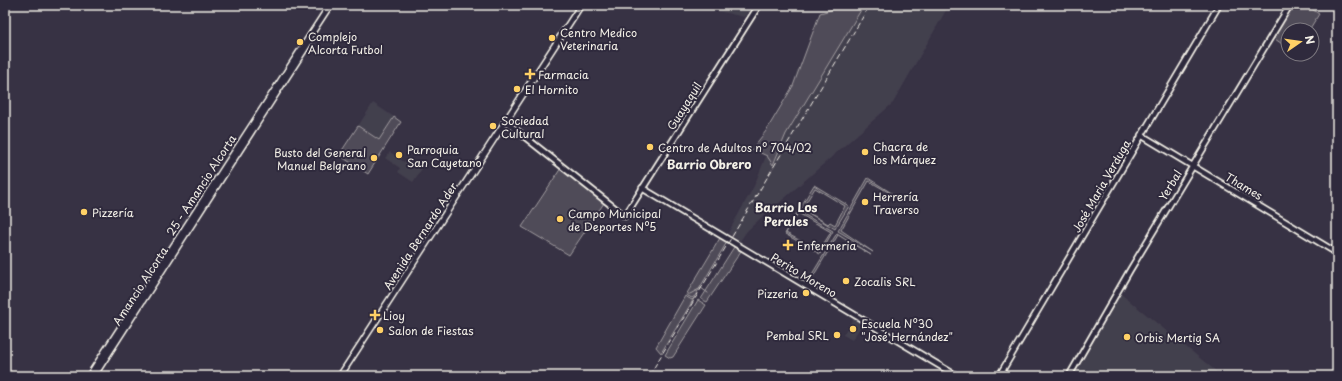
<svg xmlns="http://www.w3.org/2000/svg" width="1342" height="381" viewBox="0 0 1342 381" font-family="'Playpen Sans',sans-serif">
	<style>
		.built { fill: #433f4e }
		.green { fill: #504b59; stroke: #a29ea0; fill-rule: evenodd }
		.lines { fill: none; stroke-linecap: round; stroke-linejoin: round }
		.stream { stroke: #a6a2a4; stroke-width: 1 }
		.tertiary-casing { stroke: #f4f1e8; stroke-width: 8 }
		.secondary-casing { stroke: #f4f1e8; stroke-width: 8 }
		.tertiary { stroke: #2f2a3d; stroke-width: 4.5 }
		.secondary { stroke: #2f2a3d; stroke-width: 5 }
		.rail { stroke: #f4f1e8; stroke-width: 1; stroke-dasharray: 6 3; stroke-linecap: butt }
		.poi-dot { fill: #ffd166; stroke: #2f2a3d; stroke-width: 1.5 }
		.labels { text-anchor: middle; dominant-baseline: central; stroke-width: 4; stroke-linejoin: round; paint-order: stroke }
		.poi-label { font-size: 11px; fill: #f4f1e8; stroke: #2f2a3d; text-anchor: start }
		.street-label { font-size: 11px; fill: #f4f1e8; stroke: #2f2a3d }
		.neighbourhood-label { font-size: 12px; font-weight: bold; fill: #f4f1e8; stroke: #2f2a3d }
	</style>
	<rect width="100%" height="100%" fill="#373244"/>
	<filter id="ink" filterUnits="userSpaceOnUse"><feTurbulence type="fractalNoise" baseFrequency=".025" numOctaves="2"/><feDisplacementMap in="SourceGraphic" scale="8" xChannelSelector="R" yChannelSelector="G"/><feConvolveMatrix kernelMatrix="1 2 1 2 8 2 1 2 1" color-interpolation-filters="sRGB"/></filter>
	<g filter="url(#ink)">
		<g class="built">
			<polygon points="704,5 753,5 744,17 704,8"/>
			<polygon points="848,5 949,5 893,103 769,212 766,213 747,231 740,241 728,233 754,186 766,156 752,149 766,131 793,86 797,70 799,70 820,13"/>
			<polygon points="373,103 394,117 379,141 358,126"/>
			<polygon points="390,152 404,162 408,157 423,167 413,182 398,172 400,168 385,158"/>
			<polygon points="1121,294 1217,372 1214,376 1074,376"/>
			<polygon points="854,317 863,323 852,340 843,335"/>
		</g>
		<g class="green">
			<polygon points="848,5 864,5 786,134 773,165 767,156 752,149 766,131 793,86 820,13"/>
			<polygon points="1293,5 1306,5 1319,14 1309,30 1288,30 1288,48 1275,39 1274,36"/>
			<polygon points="394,117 401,122 368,174 339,155 358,126 379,140"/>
			<polygon points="561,168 604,203 569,255 522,227"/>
			<polygon points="868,178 904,201 869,181 841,230 873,252 838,231"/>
			<path d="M814,185L849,206L835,229L800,208ZM815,188L845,206L835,225L830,222L828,224L802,209Z"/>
			<path d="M798,211L833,231L820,254L785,234ZM798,213L831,232L819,251L786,233Z"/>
			<polygon points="837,233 871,255 838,235 808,285 806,284"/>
			<polygon points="720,238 727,242 695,296 692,298 686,295"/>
			<polygon points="734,247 741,251 707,302 701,299"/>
			<polygon points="685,296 692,300 695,297 661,353 656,347"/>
			<polygon points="698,300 706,305 673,357 670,358 665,355"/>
		</g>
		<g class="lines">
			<g class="stream">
				<polyline points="688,294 689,294"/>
				<polyline points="690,294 701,288 708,293"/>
			</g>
			<defs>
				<g id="tertiary">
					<polyline points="506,122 625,216 759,5"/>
					<polyline points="1141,135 1337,253"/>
					<polyline points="642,188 957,376"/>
					<polyline points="999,376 1219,5"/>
					<polyline points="1069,376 1130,270 1290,5"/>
				</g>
				<g id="secondary">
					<polyline points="89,376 330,5"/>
					<polyline points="94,376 310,41"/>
					<polyline points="340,376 581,5"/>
				</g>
			</defs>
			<use href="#tertiary" class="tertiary-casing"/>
			<use href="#secondary" class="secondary-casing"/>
			<use href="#tertiary" class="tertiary"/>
			<use href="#secondary" class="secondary"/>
			<polyline class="rail" points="649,376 870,5"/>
		</g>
	</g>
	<g class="poi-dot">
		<circle cx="552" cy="38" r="4"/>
		<circle cx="300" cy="42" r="4"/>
		<path d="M528 68h4v4h4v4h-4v4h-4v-4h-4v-4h4z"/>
		<circle cx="517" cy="89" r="4"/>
		<circle cx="493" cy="126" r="4"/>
		<circle cx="650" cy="147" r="4"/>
		<circle cx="865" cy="152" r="4"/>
		<circle cx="399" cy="155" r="4"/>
		<circle cx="374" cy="158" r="4"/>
		<circle cx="865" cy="202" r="4"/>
		<circle cx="84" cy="212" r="4"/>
		<circle cx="560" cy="219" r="4"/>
		<path d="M786 239h4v4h4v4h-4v4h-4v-4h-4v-4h4z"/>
		<circle cx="846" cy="281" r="4"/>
		<circle cx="806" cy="293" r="4"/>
		<path d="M373 309h4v4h4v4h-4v4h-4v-4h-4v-4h4z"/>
		<circle cx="853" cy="329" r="4"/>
		<circle cx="380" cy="330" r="4"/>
		<circle cx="837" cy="335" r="4"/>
		<circle cx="1127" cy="337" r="4"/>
	</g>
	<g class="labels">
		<g class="poi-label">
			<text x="560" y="32">Centro Medico<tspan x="560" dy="13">Veterinaria</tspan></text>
			<text x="308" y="36">Complejo<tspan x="308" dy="13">Alcorta Futbol</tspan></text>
			<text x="538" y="74">Farmacia</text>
			<text x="525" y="89">El Hornito</text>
			<text x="501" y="120">Sociedad<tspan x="501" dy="13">Cultural</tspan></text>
			<text x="873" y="146">Chacra de<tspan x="873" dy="13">los Márquez</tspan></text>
			<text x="658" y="147">Centro de Adultos nº 704/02</text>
			<text x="407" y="149">Parroquia<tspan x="407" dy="13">San Cayetano</tspan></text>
			<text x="366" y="152" text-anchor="end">Busto del General<tspan x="366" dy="13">Manuel Belgrano</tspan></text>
			<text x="873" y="196">Herrería<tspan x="873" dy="13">Traverso</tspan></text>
			<text x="92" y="212">Pizzería</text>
			<text x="568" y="213">Campo Municipal<tspan x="568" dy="13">de Deportes Nº5</tspan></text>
			<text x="797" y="245">Enfermeria</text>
			<text x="854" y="281">Zocalis SRL</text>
			<text x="798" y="293" text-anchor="end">Pizzeria</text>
			<text x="383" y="315">Lioy</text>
			<text x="861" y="323">Escuela Nº30<tspan x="861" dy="13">"José Hernández"</tspan></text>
			<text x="388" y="330">Salon de Fiestas</text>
			<text x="829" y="335" text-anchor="end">Pembal SRL</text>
			<text x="1135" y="337">Orbis Mertig SA</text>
		</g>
		<g class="street-label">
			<text transform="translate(684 106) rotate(-58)">Guayaquil</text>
			<text transform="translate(201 185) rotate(-57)">25 - Amancio Alcorta</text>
			<text transform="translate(1170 185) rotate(-59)">Yerbal</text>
			<text transform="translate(1101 186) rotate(-60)">José Maria Verduga</text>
			<text transform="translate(1244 186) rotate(31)">Thames</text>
			<text transform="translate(420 236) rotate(-57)">Avenida Bernardo Ader</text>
			<text transform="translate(804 275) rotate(31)">Perito Moreno</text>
			<text transform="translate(140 286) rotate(-57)">Amancio Alcorta</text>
		</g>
		<g class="neighbourhood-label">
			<text x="709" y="164">Barrio Obrero</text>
			<text x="786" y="207">Barrio Los<tspan x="786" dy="14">Perales</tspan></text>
		</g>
	</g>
	<rect width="1342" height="381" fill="none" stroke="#2f2a3d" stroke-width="20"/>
	<rect x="10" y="10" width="1322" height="361" fill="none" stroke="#f4f1e8" stroke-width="1.5" filter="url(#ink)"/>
	<g transform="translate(1300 42) rotate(77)"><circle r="19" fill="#2f2a3d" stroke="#7e7a81"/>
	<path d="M0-3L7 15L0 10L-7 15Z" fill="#ffd166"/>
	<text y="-6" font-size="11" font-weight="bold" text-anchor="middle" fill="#f4f1e8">N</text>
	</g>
</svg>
